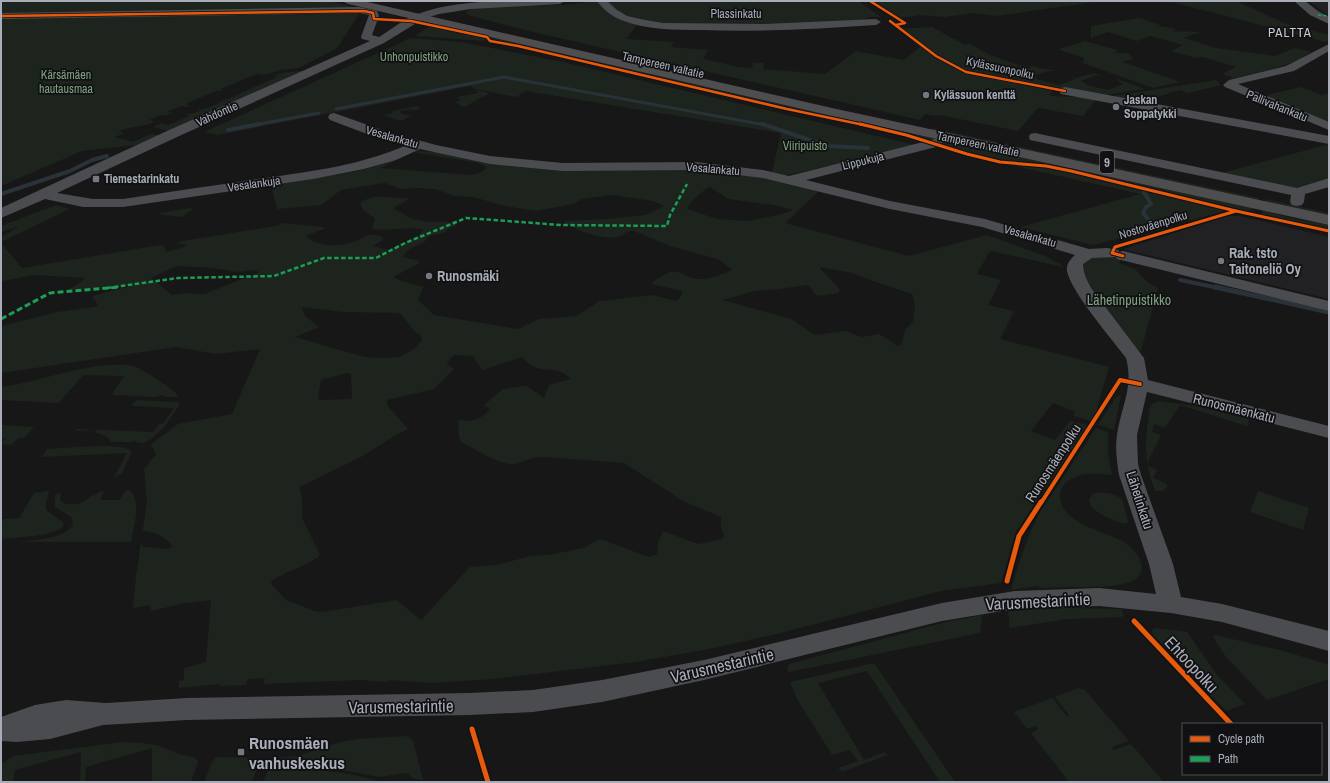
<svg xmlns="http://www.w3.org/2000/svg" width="1330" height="783" viewBox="0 0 1330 783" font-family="'Archivo Narrow',sans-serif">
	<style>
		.built { fill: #212123 }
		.green { fill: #1d241e; fill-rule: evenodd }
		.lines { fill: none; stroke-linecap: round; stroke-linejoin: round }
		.stream-far2 { stroke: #2a3239; stroke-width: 3 }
		.stream-far1 { stroke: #2a3239; stroke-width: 4 }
		.stream { stroke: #2a3239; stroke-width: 5 }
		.minor { fill: #4b4c50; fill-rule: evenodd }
		.highway { fill: #4e4e51; fill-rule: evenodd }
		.quiet-far2 { stroke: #1a9f57; stroke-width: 1.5; stroke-dasharray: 3.5 1.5; stroke-linecap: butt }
		.quiet-far1 { stroke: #1a9f57; stroke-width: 2.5; stroke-dasharray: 4.5 2.5; stroke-linecap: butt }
		.quiet { stroke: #1a9f57; stroke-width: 3; stroke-dasharray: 6 3; stroke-linecap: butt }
		.cycleway-far3-casing { stroke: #111113; stroke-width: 4 }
		.cycleway-far2-casing { stroke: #111113; stroke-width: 5 }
		.cycleway-far1-casing { stroke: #111113; stroke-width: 6 }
		.cycleway-casing { stroke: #111113; stroke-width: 8 }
		.cycleway-far3 { stroke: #e8590c; stroke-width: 2.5 }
		.cycleway-far2 { stroke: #e8590c; stroke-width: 3 }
		.cycleway-far1 { stroke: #e8590c; stroke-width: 4 }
		.cycleway { stroke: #e8590c; stroke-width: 5 }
		.poi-dot { fill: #757880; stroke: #111113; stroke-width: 1.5 }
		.labels { text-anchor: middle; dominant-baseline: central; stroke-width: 3.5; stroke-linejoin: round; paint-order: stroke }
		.far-street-label { font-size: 12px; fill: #a8adb8; stroke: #111113 }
		.far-park-label { font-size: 12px; fill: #7fa381; stroke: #111113 }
		.far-poi-label { font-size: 12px; font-weight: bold; fill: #a8adb8; stroke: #111113; text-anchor: start }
		.far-neighbourhood-label { font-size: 13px; letter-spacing: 1px; fill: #c9ccd4; stroke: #111113 }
		.shield { fill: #111113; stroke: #7b7e86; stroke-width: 1 }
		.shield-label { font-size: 13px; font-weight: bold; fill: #a8adb8 }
		.poi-label { font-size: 14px; font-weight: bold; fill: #a8adb8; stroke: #111113; text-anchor: start }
		.park-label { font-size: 14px; fill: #7fa381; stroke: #111113 }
		.street-label { font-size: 14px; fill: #a8adb8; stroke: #111113 }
		.near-street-label { font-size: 17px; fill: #a8adb8; stroke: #111113 }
		.near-poi-label { font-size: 17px; font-weight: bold; fill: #a8adb8; stroke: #111113; text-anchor: start }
	</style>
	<rect width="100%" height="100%" fill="#171717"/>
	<g class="built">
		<polygon points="1309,1 1329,1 1329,16 1319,9"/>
		<polygon points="1229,216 1240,216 1329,237 1329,299 1123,249"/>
	</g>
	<g class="green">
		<polygon points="1,1 328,1 364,9 1,14"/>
		<path d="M597,1L612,15L637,25L626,39L674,42L671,47L708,50L703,59L739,67L752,68L753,63H764L763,69L825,74L856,51L904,60L920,47L898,29L932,27L965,45L970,44L988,54L1019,65L1016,68L1008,71L1019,75L1027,72L1018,69L1020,65L1029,68L1032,67L1026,65L1056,71H1049L1033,76L1038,78L1036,79L1059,85L1075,79L1070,77L1077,78L1094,73L1104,76L1097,75L1081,81L1088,85L1108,90L1123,84L1117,80L1118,79L1145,89L1099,96L1019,81V84L1053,90L1049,95C1065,98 1080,96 1097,98L1083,116L1038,108L1018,131L940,115L938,116L925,114L920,120L533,32L468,15L466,12C482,2 533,6 553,5C568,5 583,3 597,1Z"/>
		<polygon points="607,1 858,1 881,17 868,17 860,21 803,25 666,25 622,16"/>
		<polygon points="873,1 1101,1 997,16 973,13 944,17 920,15 901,18"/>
		<polygon points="1168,1 1236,1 1284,23 1329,35 1329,40 1326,42"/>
		<path d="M360,13L337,48L299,68L281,70L264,75L256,74L221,89L224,90L216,91L185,104L191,106L187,107L181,106L167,112L173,113L166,116L160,115L149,120L155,122C143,127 131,126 119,131L124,133L115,137L133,142L151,134L160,135L137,145L82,151L1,186V17Z"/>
		<path d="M1139,18L1160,25L1159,26L1176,29L1172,31C1177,32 1192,31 1200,32L1184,38L1216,48L1275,56L1295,48L1311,52L1294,62L1266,71L1234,78L1222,74L1236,67L1203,57L1196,58L1171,51L1183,45L1150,36L1137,41L1108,32L1091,38V26Z"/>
		<polygon points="430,26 481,37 486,39 485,41 415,36"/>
		<polygon points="411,38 461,42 563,62 915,145 883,154 792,174 784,175 772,172 781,133 526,91 516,97 475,89 471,86 217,135 204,132"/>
		<path d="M489,38L503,39L844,119L833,118C739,97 645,74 550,52C538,49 496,44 489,38Z"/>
		<path d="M1085,41L1118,50L1115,52C1120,54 1124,52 1129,54L1133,59L1123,62L1180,82L1153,88L1080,62L1084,61V58L1060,50V49Z"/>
		<path d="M303,71L169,131L153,127L162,123L168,125L189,116L186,115C191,113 195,113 200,111L198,110L205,109L223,101L221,100L228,99L279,76L273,75L288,72Z"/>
		<polygon points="1216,80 1221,85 1188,93 1179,90 1140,103 1106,97"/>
		<polygon points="1301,87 1322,95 1329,93 1329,120 1325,121 1263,96"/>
		<polygon points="475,90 490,93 464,107 455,102 461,100 457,97 478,93"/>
		<polygon points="417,106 421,109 411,111 412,109 399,111 402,114 411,116 400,121 384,115 393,113 392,111"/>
		<polygon points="932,128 1259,198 1258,202 929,131"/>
		<polygon points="909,134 925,136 1254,207 1251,211 1246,211 1064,168 1002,162 967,152"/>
		<polygon points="1329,144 1329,178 1296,188 1222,173"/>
		<path d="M414,151L438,152L487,162L702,169L749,174L819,191L785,223L909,256L987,235L1045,256L1062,265L1064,267L990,251L977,274L1001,280L988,305L1014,311L1000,339L1109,367L1096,412L1091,421L1073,416L1075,412L1053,403L1031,431L1055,440L1070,421L1088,425L1016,532L1001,583L941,591L777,634L704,650L635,662L493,679L432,683L388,680L387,682L360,680L264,684L265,678L248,679L246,685L219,686L220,684L179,688V681L184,680V668L206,662L211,600L181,604L151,611L150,605L133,608L136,576L147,502L144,469L156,454L154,449L150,445L178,424L232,414L260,349L216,354L176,347L1,373V326L57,312L94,307L98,305L92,296L131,286L69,290H68L86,278L34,275L3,281H1V243L22,268L160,245L164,247L167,252L187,246L177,242L281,225V223L323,227L324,229L306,236C318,248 344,247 359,240C362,238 364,236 367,235C372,234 382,235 384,239L373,246L389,250L417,237L424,230C410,225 388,232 372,229L375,218L363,210L360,203C378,191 389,200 407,198L409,199L393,208L412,219L429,222H447L458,225L448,229L444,233L429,236L425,241L408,250L402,257L417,260L420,263L393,277L405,282L423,287L418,300L434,315L518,329L539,319L576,316L600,301L652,295L677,301L680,297L683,291L651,284C653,281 657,279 661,277C681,264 680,278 699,279C709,280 723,274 732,270L720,260L670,246L634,231C627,230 624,235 617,237C604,240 574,231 564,221L608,219L645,215L664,206L653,201L611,195L582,199L573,204L536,211L505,206L473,197L454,196L436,189L418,188L400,189L385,183L341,190L321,205L277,209L271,185L359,171L393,160L395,161L381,168L471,175L482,172L487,167L478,163L413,152L399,159L398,158ZM710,187L728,199L774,205L793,210L782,214L749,221L717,219L687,209C689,202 703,190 710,187ZM177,266L212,268L238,272L252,270L260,272L204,294L185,293L172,295L151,278ZM820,267L853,273L870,280L912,294L915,305L913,322L905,330L901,345L898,346L879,334L861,337L846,331L815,335L791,319L723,300L755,291L779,289L808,285L817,296L838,293L840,290L826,274L820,269ZM302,307L343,312L400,313L416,333L421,336L422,339L416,348L399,357L381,358L364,357L295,337L319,327L305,316ZM454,355L473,356L482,370L522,357C538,378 555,362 571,379L549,385L544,398L527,386H523L503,389L484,405L490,409C481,420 471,422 458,420L459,437L461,442C472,448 503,466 513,464C524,462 532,457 543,457L624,463L683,501L721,517V528L724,534L723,539L698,544L663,531L658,543L657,554L649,557L600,539L593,542L584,548L574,550L548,555L531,556L496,565L470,567L421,620L397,600L322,612L315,611L286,600L272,585L271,583L272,581C282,573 316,562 320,555L302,518V500L300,487L361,457L391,438L408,429L387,405V400L434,389L454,369L448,365L447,362ZM347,373L351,374L352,399L319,400L318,398L321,380ZM144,531C155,532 165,537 172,545V547L169,549L143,547L141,541L143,532Z"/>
		<polygon points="1010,165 1052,168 1065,171 1218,207 1222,209 1223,212 1093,245 1020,227 1140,194"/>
		<polygon points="1265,199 1329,213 1329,217 1264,203"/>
		<polygon points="56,205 70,209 1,242 1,237 18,227 1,232 1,226"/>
		<polygon points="188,208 194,209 181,217 157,214"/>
		<polygon points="1262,210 1266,210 1286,217 1329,225 1329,229 1265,216 1261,215"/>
		<polygon points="1094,255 1122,257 1119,263 1135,269 1147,282 1158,288 1141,351 1133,347 1081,277 1080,263"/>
		<path d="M108,365C116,365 125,364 133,366C141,368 176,390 179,397H166L162,395L156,397L114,395L112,394L124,376L83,375L59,403L1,400V387C37,382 71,368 108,365Z"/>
		<polygon points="1121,395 1114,430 1098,425 1116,397"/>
		<path d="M137,400L178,402L180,404C174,414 153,445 140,443C137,442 135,441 132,441L131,442H111L107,437L95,432V430L75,431L77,429L153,432L159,424H163L174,408L131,406Z"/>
		<path d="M1158,401L1195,406L1249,419L1247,426L1180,405L1165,428L1154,424L1152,432L1161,435L1148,461V466L1157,470L1153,478L1167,484V487L1163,491H1155C1143,458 1145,441 1150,407L1152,404Z"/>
		<polygon points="1,425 34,427 24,438 18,438 12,445 1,444 6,438 1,438"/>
		<path d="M1096,428L1108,432V454L1112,475C1099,474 1085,472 1073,478C1066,481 1061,487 1060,494C1058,525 1109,531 1127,544C1133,549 1139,555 1141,563C1148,588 1102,587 1088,587C1072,587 1055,587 1039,588L1038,586L1011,590C1019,562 1027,537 1040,512Z"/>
		<path d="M78,447C90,447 124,443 132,452L122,473L114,477L127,453L42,457L47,449Z"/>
		<path d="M126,490L131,491C141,505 134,525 131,542H19C33,540 69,539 73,523L71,517L55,507V495L61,492L60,499L62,502C82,511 88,494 104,491L100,500H119Z"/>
		<path d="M48,491L49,492L46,502V510L64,523L62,528C47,537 18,537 1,539V523L4,519L19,518L34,493Z"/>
		<polygon points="1258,491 1309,508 1303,530 1250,512"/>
		<path d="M1101,492L1113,494L1122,499L1128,521L1127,524C1114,521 1093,514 1089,501L1092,494Z"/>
		<polygon points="1068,608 1121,609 1124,615 1122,617 1067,619 1010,628 1008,611"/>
		<polygon points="982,615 980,633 789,672 787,670 789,664 946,622"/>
		<polygon points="1154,628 1187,632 1218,676 1245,704 1226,711 1153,635 1152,631"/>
		<polygon points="1215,635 1284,651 1329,665 1329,679 1267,700 1226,657 1213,637"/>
		<polygon points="874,663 955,782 940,782 867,671 818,683 864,760 885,752 887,755 842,772 838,768 858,761 850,750 832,755 797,699 790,682"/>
		<polygon points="1079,688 1085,690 1129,741 1112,747 1114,750 1131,744 1164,782 1069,782 1031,733 1038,729 1036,726 1027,729 1014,712 1052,698 1067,716 1069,715 1055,697"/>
		<polygon points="408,736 413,741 423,780 412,778 408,774 403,773 380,777 330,768 269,766 274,758 298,756 341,742 359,739"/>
		<polygon points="122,742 141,743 157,745 181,755 194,757 198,762 191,782 152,782 152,748 86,767 85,782 80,782 81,752 15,770 13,782 1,782 1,764 14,756"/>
		<polygon points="216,757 256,758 258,765 252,782 204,782 212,762"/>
		<polygon points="268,770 329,771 350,774 375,780 369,782 263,782"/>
	</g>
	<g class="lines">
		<g class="stream-far2">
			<polyline points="336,109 504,77 765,125"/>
			<polyline points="254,125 319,113"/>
		</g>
		<g class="stream-far1">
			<polyline points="762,124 827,146 868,148"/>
			<polyline points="228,130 260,124"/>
			<polyline points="1144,192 1151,204 1146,207 1143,213 1152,224"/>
			<polyline points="1,194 70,171 92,160 107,156"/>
			<polyline points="1180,280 1219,288"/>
		</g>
		<polyline class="stream" points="1215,287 1329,312"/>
		<g class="minor">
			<path d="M503,1H565L560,4L471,9L439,14L423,19L384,43L177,137L57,193L93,199H123C170,192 217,185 265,178C313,171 362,165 407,145L375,137L330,120L328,117L330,114L334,113L385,131L436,145L490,156L563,163L696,162L763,170L789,176L935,139L940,140L942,143L940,146L806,180L890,201L985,219L1089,249L1107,248L1118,250L1119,252L1123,251L1329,301V311L1117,259L1116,257L1092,258L1083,264C1083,273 1087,280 1091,288L1144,358L1148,380L1329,426V438L1147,392L1137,435L1138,464L1141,475L1173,564L1181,597L1222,604L1329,631V651L1222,622L1171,613L1099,606L1015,609L942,621L704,680L602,702L533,712L470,715L187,720L103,725L50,739L17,742L1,741V717L35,705L66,700L106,703L187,698L470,693L533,690L602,680L704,660L942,603L1015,591L1099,588L1156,594L1149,564L1119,475C1117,462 1115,448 1117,435C1121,406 1134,388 1126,358C1112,339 1071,292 1067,271C1066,265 1070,259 1075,255L982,227L890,209L763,178L696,170L563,171L490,164L420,149L396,160L364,169L313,179L123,207H83L45,199L1,218V208L167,131L370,41L362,39L361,37L369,15L359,13L1,19V13L359,7L377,11L379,16L372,35L379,37C391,30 402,20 415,15C443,4 474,2 503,1Z"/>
			<path d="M597,1H607L617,10L627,16L645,20L663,23L765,24L876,19L881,22L876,25C818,29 760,32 702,30C675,30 646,30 621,20C611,16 603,9 597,1Z"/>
			<polygon points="1294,1 1305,1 1318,11 1329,17 1329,24 1310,15"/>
			<polygon points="1329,44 1329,51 1294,71 1238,84 1329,122 1329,130 1225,87 1223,85 1229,80 1286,66"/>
			<polygon points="1065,87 1329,136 1329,144 1061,94 1059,91 1061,88"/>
			<polygon points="1035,133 1297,188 1329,178 1329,187 1305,194 1304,202 1302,205 1297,206 1292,205 1290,202 1291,195 1030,140 1029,137 1030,134"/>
		</g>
		<polygon class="highway" points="342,1 363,1 832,108 1329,215 1329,225 832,116 348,4"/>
		<polyline class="quiet-far2" points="1318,15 1329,16"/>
		<polyline class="quiet-far1" points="107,288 178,278 274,276 324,258 376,258 405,243 466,218 561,225 667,226 670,215 687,184"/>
		<polyline class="quiet" points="1,319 50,293 120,287"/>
		<defs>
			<g id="cycleway-far3">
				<polyline points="870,1 905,23 896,25"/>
				<polyline points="1,16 364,11 373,13 374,19 411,21 487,37 490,41 518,46 787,109 864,125"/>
				<polyline points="890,21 936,56 966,72 1065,91"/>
			</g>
			<g id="cycleway-far2">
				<polyline points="860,124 906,135 967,154 1000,162 1046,166 1071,171 1236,211 1329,231"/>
				<polyline points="1123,256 1112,253 1115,247 1236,211"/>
			</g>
			<polyline id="cycleway-far1" points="1041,503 1120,380 1140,384"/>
			<g id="cycleway">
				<polyline points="1007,581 1019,536 1041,502"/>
				<polyline points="1134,621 1231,724"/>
				<polyline points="472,729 488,782"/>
			</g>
		</defs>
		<use href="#cycleway-far3" class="cycleway-far3-casing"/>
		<use href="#cycleway-far2" class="cycleway-far2-casing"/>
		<use href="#cycleway-far1" class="cycleway-far1-casing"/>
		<use href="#cycleway" class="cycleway-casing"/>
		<use href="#cycleway-far3" class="cycleway-far3"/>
		<use href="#cycleway-far2" class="cycleway-far2"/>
		<use href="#cycleway-far1" class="cycleway-far1"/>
		<use href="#cycleway" class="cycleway"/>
	</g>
	<g class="poi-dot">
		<circle cx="926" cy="95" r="4"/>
		<circle cx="1116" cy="107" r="4"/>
		<rect x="92" y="175" width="8" height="8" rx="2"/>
		<circle cx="1221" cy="261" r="4"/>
		<circle cx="429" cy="276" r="4"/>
		<rect x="237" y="748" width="8" height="8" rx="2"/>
	</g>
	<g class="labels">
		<g class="far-street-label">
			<text x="736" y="14">Plassinkatu</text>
			<text transform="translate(663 65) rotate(13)">Tampereen valtatie</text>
			<text transform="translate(1000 68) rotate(12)">Kylässuonpolku</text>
			<text transform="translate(1277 106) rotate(22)">Pallivahankatu</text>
			<text transform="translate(217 114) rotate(-24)">Vahdontie</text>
			<text transform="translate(392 137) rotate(16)">Vesalankatu</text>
			<text transform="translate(978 144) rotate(12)">Tampereen valtatie</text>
			<text transform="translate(863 161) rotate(-14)">Lippukuja</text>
			<text transform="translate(713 169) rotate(5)">Vesalankatu</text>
			<text transform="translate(254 184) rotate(-8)">Vesalankuja</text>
			<text transform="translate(1153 225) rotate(-17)">Nostoväenpolku</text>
			<text transform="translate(1030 236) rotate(16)">Vesalankatu</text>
		</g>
		<g class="far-park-label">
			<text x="414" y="57">Unhonpuistikko</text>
			<text x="66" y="75">Kärsämäen<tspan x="66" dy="14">hautausmaa</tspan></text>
			<text x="805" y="146">Viiripuisto</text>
		</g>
		<g class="far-poi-label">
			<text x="934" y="95">Kylässuon kenttä</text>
			<text x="1124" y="100">Jaskan<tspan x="1124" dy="14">Soppatykki</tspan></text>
			<text x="104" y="179">Tiemestarinkatu</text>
		</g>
		<g class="far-neighbourhood-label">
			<text x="1290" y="32">PALTTA</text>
		</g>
		<rect class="shield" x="1100" y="151" width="14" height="22" rx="3"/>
		<g class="shield-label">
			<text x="1107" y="162">9</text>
		</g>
		<g class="poi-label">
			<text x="1229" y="253">Rak. tsto<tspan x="1229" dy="16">Taitoneliö Oy</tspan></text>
			<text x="437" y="276">Runosmäki</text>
		</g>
		<g class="park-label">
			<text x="1129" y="300">Lähetinpuistikko</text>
		</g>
		<g class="street-label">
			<text transform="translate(1234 408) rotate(14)">Runosmäenkatu</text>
			<text transform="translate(1053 463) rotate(-57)">Runosmäenpolku</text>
			<text transform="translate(1140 500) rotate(72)">Lähetinkatu</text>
		</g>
		<g class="near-street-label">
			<text transform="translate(1038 601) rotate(-3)">Varusmestarintie</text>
			<text transform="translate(1192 664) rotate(47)">Ehtoopolku</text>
			<text transform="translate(722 665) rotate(-13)">Varusmestarintie</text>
			<text transform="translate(401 706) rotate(-1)">Varusmestarintie</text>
		</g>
		<g class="near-poi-label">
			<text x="249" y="742">Runosmäen<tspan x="249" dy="20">vanhuskeskus</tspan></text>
		</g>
	</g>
	<rect width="1330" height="783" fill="none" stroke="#a8adb8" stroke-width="4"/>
	<rect x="1182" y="723" width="140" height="52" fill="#111113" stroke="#4d4f55"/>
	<rect x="1190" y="736" width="20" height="6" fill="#e8590c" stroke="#4d4f55"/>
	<text x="1218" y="743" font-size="12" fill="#a8adb8">Cycle path</text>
	<rect x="1190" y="756" width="20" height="6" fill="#1a9f57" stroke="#4d4f55"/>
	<text x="1218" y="763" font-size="12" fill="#a8adb8">Path</text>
</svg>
